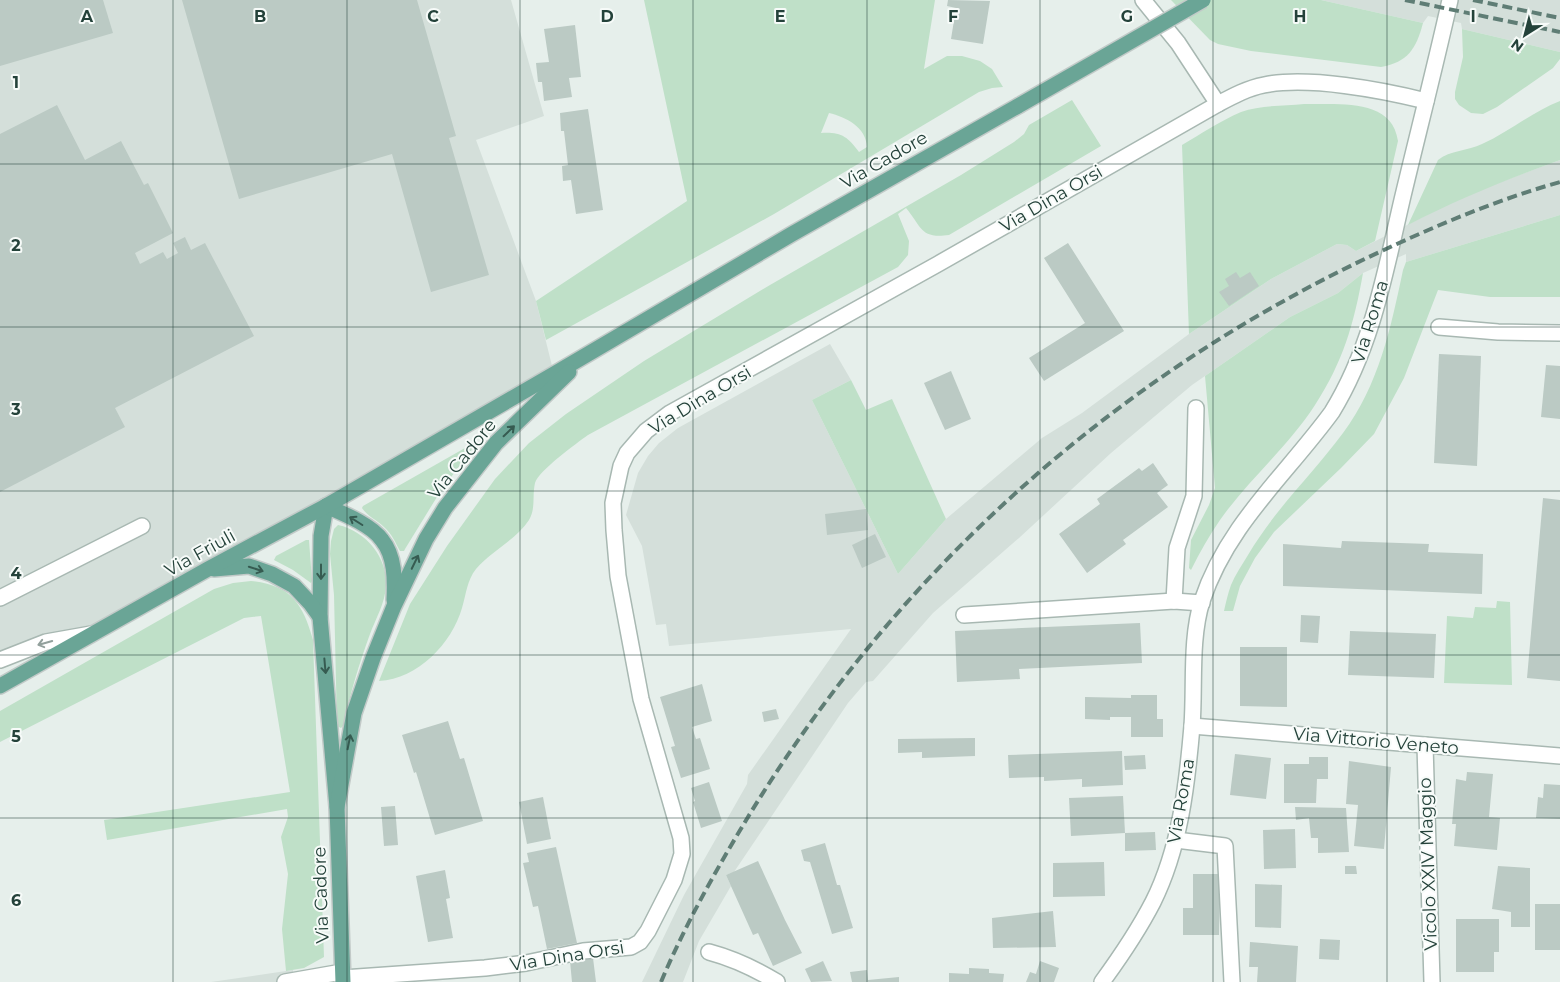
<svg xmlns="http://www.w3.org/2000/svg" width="1560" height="982" viewBox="0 0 1560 982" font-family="Montserrat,sans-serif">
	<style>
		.built { fill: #d4dfda }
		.green { fill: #bfe0c8; fill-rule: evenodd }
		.building { fill: #bbcac4 }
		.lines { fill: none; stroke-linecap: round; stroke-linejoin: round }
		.minor-casing { stroke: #a8b8b2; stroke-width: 18 }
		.major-casing { stroke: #c2cac8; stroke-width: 18 }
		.minor { stroke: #fff; stroke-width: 15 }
		.major { stroke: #6aa596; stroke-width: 15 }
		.rail { stroke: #5f7d75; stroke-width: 4; stroke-dasharray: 10 5; stroke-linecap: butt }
		.major-bridge-casing { stroke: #c2cac8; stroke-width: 18; stroke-linecap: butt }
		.major-bridge { stroke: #6aa596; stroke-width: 15 }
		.oneway { stroke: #365b51 }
		.oneway2 { stroke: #92a09c }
		.grid { fill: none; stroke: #24423a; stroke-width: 1; stroke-opacity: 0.55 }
		.labels { text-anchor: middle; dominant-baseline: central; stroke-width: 4; stroke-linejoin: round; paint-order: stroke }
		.street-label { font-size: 18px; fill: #24423a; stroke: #f7fbf9 }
		.grid-label { font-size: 16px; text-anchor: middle; font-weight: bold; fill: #24423a; stroke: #f7fbf9; stroke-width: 4; stroke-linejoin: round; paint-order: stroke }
	</style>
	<rect width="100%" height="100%" fill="#e6efeb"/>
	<g class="built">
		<polygon points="0,0 511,0 544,116 476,140 536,301 554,374 92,634 0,660"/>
		<polygon points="1321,0 1560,0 1560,52 1462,29 1461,23 1428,16 1423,23"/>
		<polygon points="1560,160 1560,215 1406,262 1406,254 1363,273 1338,293 1290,317 1192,385 1111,453 1019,538 933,613 873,681 866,682 848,703 734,872 726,875 731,886 699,941 683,982 642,982 684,895 747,784 748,775 851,629 669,646 666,624 656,625 642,546 626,515 638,473 648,456 659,443 678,428 830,344 851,380 812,400 898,574 946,519 1042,438 1082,413 1189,334 1271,279 1337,244 1347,245 1356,251 1452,202 1498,183"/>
		<polygon points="293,970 293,982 211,982 286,971"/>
	</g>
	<g class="green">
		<path d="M644,0H935L924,69L947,56H962L980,61L992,69L1003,87L992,88L979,92L774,214L546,340L536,301L687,201ZM829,113C846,117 866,127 867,147L859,152C847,136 841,132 821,133Z"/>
		<path d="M1171,0H1321L1423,23C1416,49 1408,62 1381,67L1251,51L1218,44L1210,40Z"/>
		<polygon points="1462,29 1560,52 1560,59 1553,68 1497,107 1483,114 1471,113 1459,105 1455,99 1455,92 1463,57"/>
		<path d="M1072,100L1101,146L949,235C920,239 922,227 906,208L898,214L909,241L908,255L898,267L588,435C577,443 538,471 535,483C532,496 536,508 529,520C516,540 491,551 476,569C467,580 466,595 462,608C452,643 418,679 379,681L410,604L447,546L495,479L529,443L566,414L644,361L770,285L961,175L1014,142L1024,134L1029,125Z"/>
		<path d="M1560,101V160C1508,179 1458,199 1408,225L1438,160C1450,150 1468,151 1482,144C1509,132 1532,112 1560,101Z"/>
		<path d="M1304,104C1337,105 1392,97 1398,141L1375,241L1356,251L1347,245L1337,244L1271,279L1189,334L1182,145C1201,134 1220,121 1241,112C1260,105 1284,106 1304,104Z"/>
		<path d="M1560,215V297H1490L1438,290L1404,378L1374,434L1341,468L1274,532L1255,558L1240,586L1233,611H1224C1226,602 1228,593 1231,585C1235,575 1242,565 1248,555C1275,509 1312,475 1343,433C1379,385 1391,327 1403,270L1406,262Z"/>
		<path d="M1363,273C1354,324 1343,362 1315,405C1288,447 1248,480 1220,520C1209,536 1200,552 1191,570L1189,568L1191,540L1209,505L1215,488L1205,376L1290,317L1338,293Z"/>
		<polygon points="851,380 866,410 892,399 946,519 898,574 812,400"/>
		<path d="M471,446L472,449L440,492L405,549L404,551H400C395,542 392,534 384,527C377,520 367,516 362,508L363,506L465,448Z"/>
		<path d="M338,525C366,531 388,558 386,586C385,603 376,618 370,634C359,664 350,694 343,726L341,728L337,726L334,595L330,554L331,541L334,529Z"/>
		<polygon points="306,540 309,540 312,581 311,583 293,570 274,560 276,556"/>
		<path d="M251,581C291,585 303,604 313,640L324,957L304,968L286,971L282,929L288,874L281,837L288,817L287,809L107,840L104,820L290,792L261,616L244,618L0,742V711L214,589L233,583Z"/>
		<polygon points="1497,601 1510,602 1512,685 1444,683 1447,616 1473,618 1475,607 1496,608"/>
	</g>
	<g class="building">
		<polygon points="0,0 103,0 113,33 0,66"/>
		<polygon points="182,0 417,0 456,136 449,138 489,275 431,292 392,154 239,199"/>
		<polygon points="948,0 990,1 983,44 951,39 956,8 947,6"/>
		<polygon points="575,25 581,77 569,78 572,97 544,101 542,82 538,82 536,63 549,62 544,29"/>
		<polygon points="57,105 85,160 121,141 144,185 148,183 173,233 135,253 140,264 163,252 167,259 178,253 173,243 185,237 191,250 205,243 254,336 115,408 125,427 0,492 0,134"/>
		<polygon points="588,109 603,210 576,214 571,180 563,181 562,166 568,165 564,131 561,131 560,113"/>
		<polygon points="1068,243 1124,331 1044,381 1029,358 1085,323 1044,258"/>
		<polygon points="1236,272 1240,278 1250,272 1259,286 1229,306 1219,292 1229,286 1225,279"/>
		<polygon points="1439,354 1481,356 1477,466 1434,463"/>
		<polygon points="1546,365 1560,366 1560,419 1541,417"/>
		<polygon points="951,371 971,419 945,430 924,383"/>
		<polygon points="1153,463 1168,485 1157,493 1168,507 1123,540 1126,544 1087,573 1059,534 1100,504 1097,499 1139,468 1142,471"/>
		<polygon points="1543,498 1560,500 1560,681 1527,678"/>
		<polygon points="866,509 868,530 827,535 825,514"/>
		<polygon points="875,534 886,557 862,568 852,545"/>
		<polygon points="1342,541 1429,544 1428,552 1483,554 1482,594 1283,586 1283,544 1341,548"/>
		<polygon points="1301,615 1320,616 1318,643 1300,642"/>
		<polygon points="1140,623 1142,663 1019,669 1020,679 957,682 955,631"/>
		<polygon points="1350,631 1436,634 1434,678 1348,675"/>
		<polygon points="1240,647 1287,647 1287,707 1240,706"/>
		<polygon points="702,684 712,721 692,727 696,739 700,738 710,769 681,778 671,747 675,746 660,697"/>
		<polygon points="1131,695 1157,695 1157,719 1163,719 1163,737 1131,737 1131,717 1110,717 1110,720 1085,719 1085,697 1131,698"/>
		<polygon points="776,709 779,719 764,722 762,712"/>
		<polygon points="448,721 460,759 464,758 483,821 435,835 416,772 414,773 402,735"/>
		<polygon points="975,738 975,756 922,758 922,752 898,753 898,739"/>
		<polygon points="1122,751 1123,785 1082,787 1082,779 1044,781 1044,777 1009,778 1008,755"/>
		<polygon points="1235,754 1271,758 1266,799 1230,795"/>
		<polygon points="1145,755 1146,769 1125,770 1124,756"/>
		<polygon points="1309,757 1328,757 1328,779 1317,779 1316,803 1284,803 1284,764 1309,764"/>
		<polygon points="1349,761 1391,767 1384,849 1354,846 1358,805 1346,804"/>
		<polygon points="1467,772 1493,774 1489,817 1500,818 1497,850 1454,846 1456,824 1452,824 1456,779 1466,781"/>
		<polygon points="709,782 722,821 701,828 693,802 695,801 691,788"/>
		<polygon points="1544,784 1560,785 1560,819 1536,818 1538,797 1543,798"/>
		<polygon points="1123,796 1125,833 1071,836 1069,798"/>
		<polygon points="543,797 551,839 527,844 519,802"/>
		<polygon points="395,806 398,845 384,846 381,807"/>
		<polygon points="1295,807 1346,808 1349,852 1318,853 1318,838 1311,838 1309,818 1296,820"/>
		<polygon points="1295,829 1296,868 1264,869 1263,830"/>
		<polygon points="1155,832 1156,850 1125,851 1125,833"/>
		<polygon points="825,843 837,885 840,885 853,928 832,934 810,862 804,861 801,850"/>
		<polygon points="556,847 577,943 547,949 538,906 533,907 523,863 529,862 527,853"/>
		<polygon points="758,861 785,920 802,953 773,966 758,933 753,935 726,875"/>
		<polygon points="1104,862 1105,896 1053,897 1053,863"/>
		<polygon points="1345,866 1356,866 1357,874 1345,874"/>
		<polygon points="1498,866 1530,868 1530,927 1511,927 1511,912 1492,909"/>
		<polygon points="445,870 450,898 446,899 453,938 428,942 416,876"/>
		<polygon points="1193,874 1220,874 1219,935 1183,935 1183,908 1193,908"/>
		<polygon points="1255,884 1282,885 1281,928 1255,927"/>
		<rect x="1535" y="904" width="25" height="46"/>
		<polygon points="1053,911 1056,947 993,948 992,918"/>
		<polygon points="1456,919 1499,919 1499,952 1494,952 1494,972 1456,972"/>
		<polygon points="1320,939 1340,940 1339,960 1319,959"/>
		<polygon points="1250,942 1298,946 1296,982 1257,982 1258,967 1249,967"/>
		<polygon points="593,958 596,982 572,982 570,961"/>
		<polygon points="823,961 832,981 811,982 805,969"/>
		<polygon points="1040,961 1059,968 1054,982 1026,982 1030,972 1036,974"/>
		<polygon points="969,968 989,969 989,973 1004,974 1003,982 949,982 949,973 969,974"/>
		<polygon points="867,970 868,980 899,977 899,982 852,982 850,972"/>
	</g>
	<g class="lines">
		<defs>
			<g id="minor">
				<polyline points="1143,0 1178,43 1218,104"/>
				<polyline points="1439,327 1498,332 1560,333"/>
				<polyline points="0,598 142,526"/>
				<polyline points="1174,601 1177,548 1194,496 1196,408"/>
				<polyline points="964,615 1174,601 1202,603"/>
				<polyline points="0,660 46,642 91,634"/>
				<polyline points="1192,726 1560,756"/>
				<polyline points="1425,745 1432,982"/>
				<polyline points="1176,840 1225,846 1232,982"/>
				<path d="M709,952C735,959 754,968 777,982"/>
				<path d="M343,978L485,968L526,963L583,951L631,947L640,942L648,931L674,880L682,854L681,838L641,699L618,576L614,530L613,503L621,466L627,453L646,431L670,413L938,264L1218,104C1233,96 1248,88 1264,85C1308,76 1382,90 1426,101"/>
				<polyline points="285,982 342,972"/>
				<path d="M1102,982C1121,956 1138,931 1153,902C1180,848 1187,785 1192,726C1195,686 1190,639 1202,601C1227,525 1286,475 1332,412C1372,347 1385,273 1402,200C1418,133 1435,67 1450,0"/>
			</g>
			<g id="major">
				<polyline points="326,506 321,536 320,617 337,807 343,982"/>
				<path d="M326,506C342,513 372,525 382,540C395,556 395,580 394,600"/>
				<polyline points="214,569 249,566 272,574 294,586 310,603 320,617"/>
				<polyline points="0,686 208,569 326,506 554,374 792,234 1018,106"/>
				<polyline points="337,807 354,713 373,658 394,606 426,539 445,508 496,443 569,372"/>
			</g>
		</defs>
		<use href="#minor" class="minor-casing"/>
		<use href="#major" class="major-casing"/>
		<use href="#minor" class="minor"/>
		<use href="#major" class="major"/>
		<g class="rail">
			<polyline points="1405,0 1560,32"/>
			<polyline points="1473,0 1560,18"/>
			<path d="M661,982C685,925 716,870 748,817C900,567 1121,371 1386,249C1442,223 1500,199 1560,182"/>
		</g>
		<defs>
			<polyline id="major-bridge" points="1018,106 1203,0"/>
		</defs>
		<use href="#major-bridge" class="major-bridge-casing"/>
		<use href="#major-bridge" class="major-bridge"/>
	</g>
	<defs><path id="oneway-shaft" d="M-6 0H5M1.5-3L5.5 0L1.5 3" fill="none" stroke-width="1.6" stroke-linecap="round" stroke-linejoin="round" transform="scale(1.25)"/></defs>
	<g class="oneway">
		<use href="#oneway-shaft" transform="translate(509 431) rotate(-44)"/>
		<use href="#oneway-shaft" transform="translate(356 521) rotate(-148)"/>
		<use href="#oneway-shaft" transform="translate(415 562) rotate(-64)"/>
		<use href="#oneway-shaft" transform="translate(256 569) rotate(18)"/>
		<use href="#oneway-shaft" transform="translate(321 572) rotate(90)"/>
		<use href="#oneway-shaft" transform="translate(325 666) rotate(85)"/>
		<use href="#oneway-shaft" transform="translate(349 742) rotate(-79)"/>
	</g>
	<use class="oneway2" href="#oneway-shaft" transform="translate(45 643) rotate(164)"/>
	<path class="grid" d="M173,0V982M347,0V982M520,0V982M693,0V982M867,0V982M1040,0V982M1213,0V982M1387,0V982M0,164H1560M0,327H1560M0,491H1560M0,655H1560M0,818H1560"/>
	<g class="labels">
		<g class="street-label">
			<text transform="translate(884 160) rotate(-30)">Via Cadore</text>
			<text transform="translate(1051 199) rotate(-30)">Via Dina Orsi</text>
			<text transform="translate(1370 322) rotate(-73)">Via Roma</text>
			<text transform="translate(700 400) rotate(-31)">Via Dina Orsi</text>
			<text transform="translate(462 459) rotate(-51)">Via Cadore</text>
			<text transform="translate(200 553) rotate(-29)">Via Friuli</text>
			<text transform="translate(1376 741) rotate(5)">Via Vittorio Veneto</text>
			<text transform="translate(1181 801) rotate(-80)">Via Roma</text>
			<text transform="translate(1428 864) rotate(-92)">Vicolo XXIV Maggio</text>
			<text transform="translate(321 895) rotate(-92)">Via Cadore</text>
			<text transform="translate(567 956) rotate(-9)">Via Dina Orsi</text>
		</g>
	</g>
	<g class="grid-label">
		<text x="87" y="22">A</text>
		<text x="260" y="22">B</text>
		<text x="433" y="22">C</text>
		<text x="607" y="22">D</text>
		<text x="780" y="22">E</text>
		<text x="953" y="22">F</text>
		<text x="1127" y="22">G</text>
		<text x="1300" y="22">H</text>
		<text x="1473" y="22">I</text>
		<text x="16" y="88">1</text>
		<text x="16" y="251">2</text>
		<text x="16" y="415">3</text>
		<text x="16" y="579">4</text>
		<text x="16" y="742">5</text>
		<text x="16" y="906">6</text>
	</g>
	<g transform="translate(1525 35) rotate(216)" stroke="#f7fbf9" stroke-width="4" paint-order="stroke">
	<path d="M0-4L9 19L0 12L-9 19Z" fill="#24423a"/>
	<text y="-8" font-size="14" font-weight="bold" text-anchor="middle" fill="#24423a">N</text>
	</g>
</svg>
